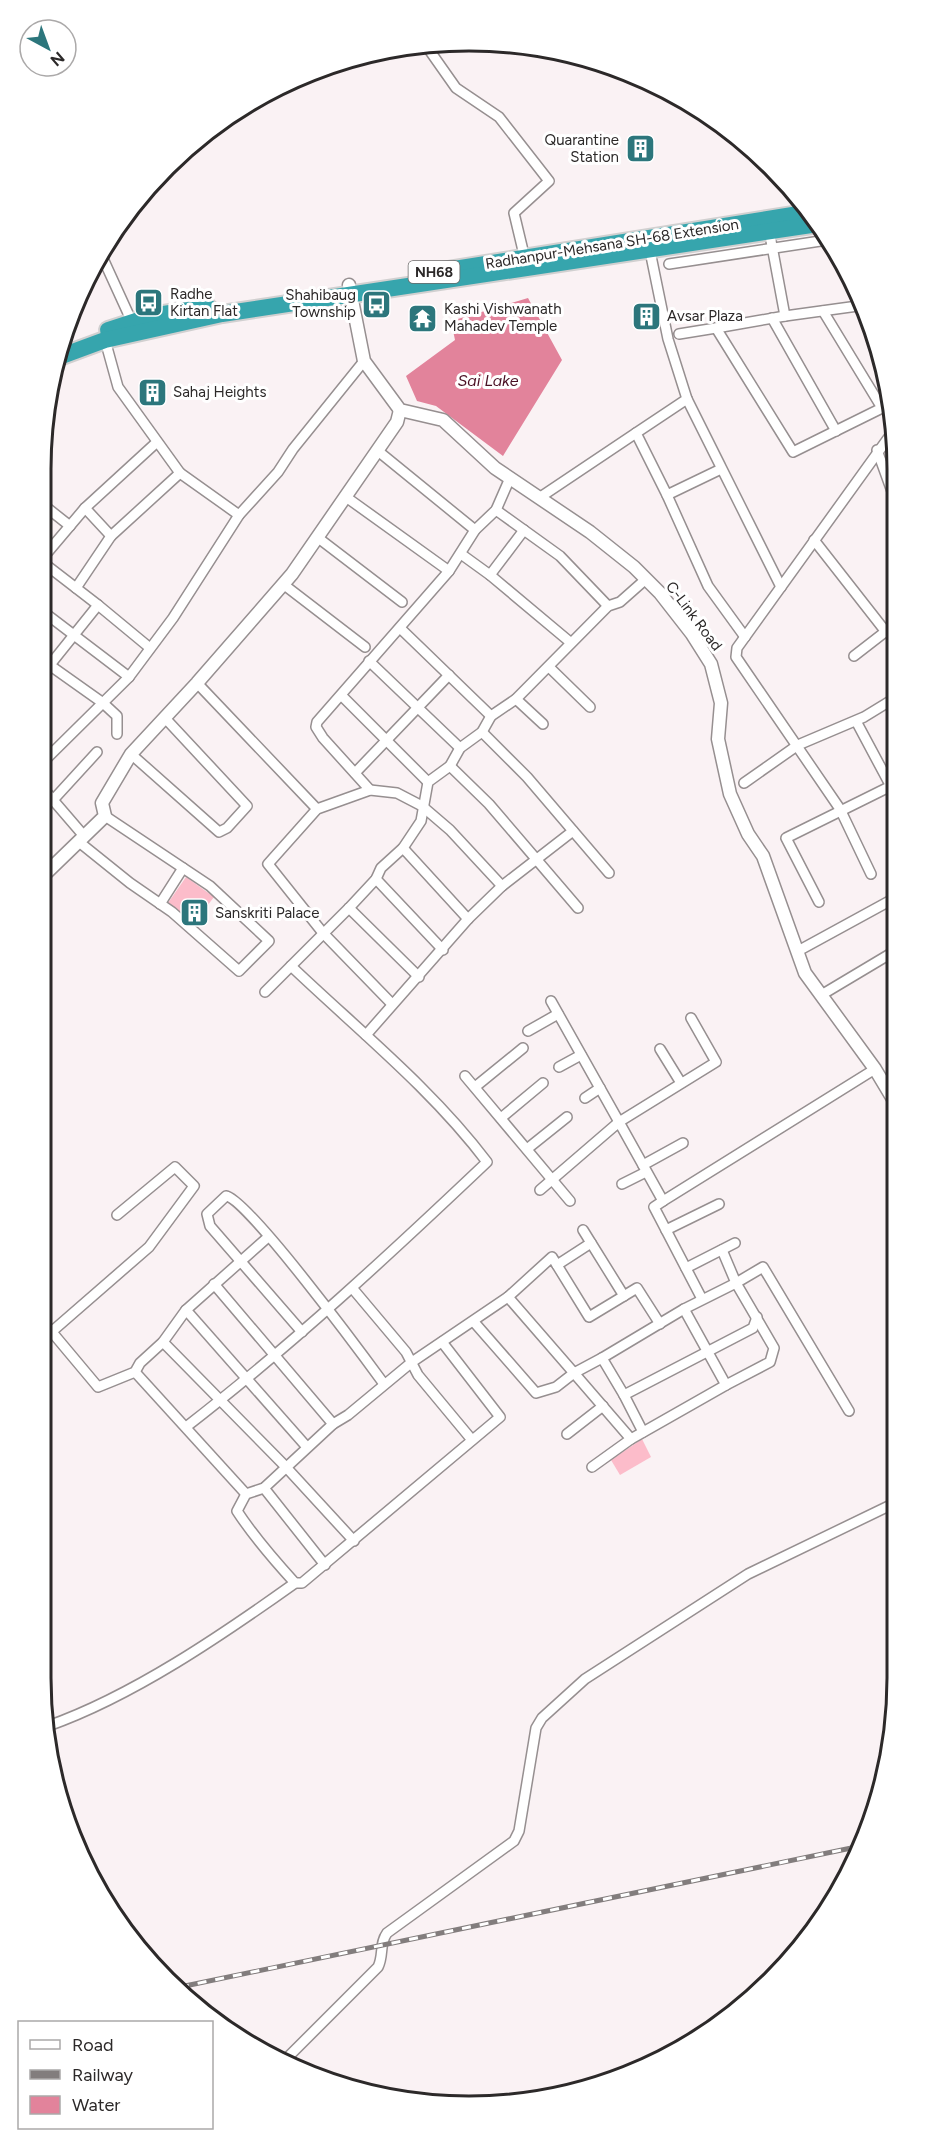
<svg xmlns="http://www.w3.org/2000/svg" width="938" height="2147" viewBox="0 0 938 2147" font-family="Figtree,sans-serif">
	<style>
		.green { fill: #fcbcca }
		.water { fill: #e2839b }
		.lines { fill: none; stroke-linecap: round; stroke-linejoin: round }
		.street-casing { stroke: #968f90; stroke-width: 12 }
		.secondary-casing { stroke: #968f90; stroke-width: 15 }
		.highway-casing { stroke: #d1d0d0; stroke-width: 20 }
		.street { stroke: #fff; stroke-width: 9 }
		.secondary { stroke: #fff; stroke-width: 12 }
		.highway { stroke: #36a5ad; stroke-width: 16 }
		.rail-casing { stroke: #827d7d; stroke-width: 5 }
		.rail { stroke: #fff; stroke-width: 3; stroke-dasharray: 9; stroke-linecap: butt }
		.labels { text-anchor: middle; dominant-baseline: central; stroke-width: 6; stroke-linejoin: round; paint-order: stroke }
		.shield { fill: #fff; stroke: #6b6969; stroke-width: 1.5 }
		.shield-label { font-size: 14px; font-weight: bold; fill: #2c2929 }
		.poi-label { font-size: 15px; fill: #2c2929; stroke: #fff; text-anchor: start }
		.street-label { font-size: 15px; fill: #2c2929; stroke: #fff }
		.water-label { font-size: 16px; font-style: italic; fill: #4a1024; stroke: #fff }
		.rim { fill: none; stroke: #2c2929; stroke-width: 3 }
	</style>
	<rect width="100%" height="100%" fill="#faf2f4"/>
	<g class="green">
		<polygon points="186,877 214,897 194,923 168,903"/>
		<polygon points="642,1439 651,1457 620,1475 611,1460"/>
	</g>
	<polygon class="water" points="528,298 562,360 503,456 436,406 417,401 406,376 455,340 451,321"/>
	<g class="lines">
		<defs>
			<g id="street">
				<polyline points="425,44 456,88 499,117 549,181 514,213 525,259"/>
				<polyline points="769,230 785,316 865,305"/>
				<polyline points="650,251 668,339 687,399 636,433 667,495 708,586 745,637"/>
				<polyline points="100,252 132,322"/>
				<polyline points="669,264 827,240"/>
				<polyline points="785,316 716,328 793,452 882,408 823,311"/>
				<polyline points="772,318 836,431"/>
				<polyline points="679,334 716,328"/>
				<polyline points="687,399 781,587"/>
				<polyline points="877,450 894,497"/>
				<polyline points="378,451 475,530"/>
				<polyline points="180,473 239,515"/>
				<polyline points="667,495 721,469"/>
				<polyline points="346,497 449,571"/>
				<polyline points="539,498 636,433"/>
				<polyline points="41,503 70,526"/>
				<polyline points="85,508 111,536 180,473 118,387 105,340"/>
				<polyline points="496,510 560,556 608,606"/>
				<polyline points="317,537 402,602"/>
				<polyline points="814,540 886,632"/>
				<polyline points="461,554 490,575 570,642"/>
				<polyline points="41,560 85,508 157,442"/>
				<polyline points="41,561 76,588 111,536"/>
				<polyline points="490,575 524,530"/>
				<polyline points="283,584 365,647"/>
				<polyline points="76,588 98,605"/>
				<polyline points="41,610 129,677"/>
				<polyline points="400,628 491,716"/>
				<polyline points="854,656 894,625"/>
				<polyline points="41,659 103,703 117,716 117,734"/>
				<polyline points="369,661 460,748"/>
				<polyline points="549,667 590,707"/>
				<polyline points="41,676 98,605 150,648"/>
				<polyline points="197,683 317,809"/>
				<polyline points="342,696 428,782"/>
				<polyline points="516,699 543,724"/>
				<polyline points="856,721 895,794"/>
				<polyline points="482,732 527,777 609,873"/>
				<polyline points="131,754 219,832 227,828 247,806 165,718"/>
				<polyline points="41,764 129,677 173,618 239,515 278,472 293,449 364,361"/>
				<polyline points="450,766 489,804 578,908"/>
				<polyline points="355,773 449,675"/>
				<polyline points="744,783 798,745 864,717 895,698"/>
				<polyline points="41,786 84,836"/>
				<polyline points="370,790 323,738 316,727 317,722 449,571 475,530 496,510 510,478"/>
				<polyline points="54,799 97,752"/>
				<polyline points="79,842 130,883 172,912 239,971 269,941 210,886 105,816"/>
				<polyline points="403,848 468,919"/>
				<polyline points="871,874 840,809 736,657 737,648 894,430"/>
				<polyline points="376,879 443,950"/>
				<polyline points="819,902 786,838 891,786"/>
				<polyline points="160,904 183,868"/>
				<polyline points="349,908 419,977"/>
				<polyline points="798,951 895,898"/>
				<polyline points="265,992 349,908 376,879 381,868 403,848 421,821 428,782 450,766 460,748 482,732 491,716 516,699 608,606 620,602 646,579"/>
				<polyline points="823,994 895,951"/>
				<polyline points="551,1001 619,1122 716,1062 691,1018"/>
				<polyline points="392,1004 323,933 268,864 317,809 370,790 397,793 422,806 450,830 502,886"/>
				<polyline points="528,1031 558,1014"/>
				<polyline points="366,1035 468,919 502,886 573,831"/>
				<polyline points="660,1049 681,1083"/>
				<polyline points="559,1067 581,1055"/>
				<polyline points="465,1076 570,1201"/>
				<polyline points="885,1085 896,1078"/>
				<polyline points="475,1087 523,1048"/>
				<polyline points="585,1098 600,1088"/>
				<polyline points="501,1118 543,1083"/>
				<polyline points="527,1149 567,1117"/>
				<polyline points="643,1165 683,1143"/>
				<polyline points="622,1184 646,1172"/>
				<polyline points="540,1190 619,1122 663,1201 654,1207 702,1299"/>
				<polyline points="663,1201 875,1069"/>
				<polyline points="583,1230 624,1296"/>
				<polyline points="666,1230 719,1204"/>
				<polyline points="557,1265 591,1243"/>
				<polyline points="686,1268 735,1243"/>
				<polyline points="214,1284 333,1424"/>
				<polyline points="353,1289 406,1352 418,1375 472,1440"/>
				<polyline points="186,1310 306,1446"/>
				<polyline points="41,1319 98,1387 135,1372 140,1363 163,1342 186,1310 267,1238"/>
				<polyline points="474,1322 536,1393 556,1387 574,1373 508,1297"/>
				<path d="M302,1332L210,1226L207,1214L226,1196C247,1198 365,1358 384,1384"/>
				<polyline points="41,1341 149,1247 194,1186 175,1167 117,1215"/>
				<polyline points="163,1342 285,1466 354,1541"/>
				<polyline points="602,1358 684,1309"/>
				<polyline points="135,1372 246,1494"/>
				<polyline points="726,1385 770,1362 774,1348 736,1283 763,1267 849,1411"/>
				<path d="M186,1427C292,1345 390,1254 487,1162C432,1089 357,1029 291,966"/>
				<polyline points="643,1432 624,1395 753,1328 757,1317"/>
				<polyline points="567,1434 603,1406"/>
				<polyline points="631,1439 726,1385 684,1309 736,1283 722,1250"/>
				<polyline points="592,1467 631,1439 574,1373 602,1358 624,1395"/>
				<polyline points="264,1488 325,1565"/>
				<path d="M295,1583C274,1560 254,1537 237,1511L246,1494L264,1488L333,1424L348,1415L412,1362L508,1297L552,1257L589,1317L637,1288L660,1324"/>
				<path d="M48,1726C133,1696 222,1635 295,1583H302L500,1417L442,1342"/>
				<path d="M285,2060L378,1967C384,1955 379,1944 387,1933L514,1841L519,1831L536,1728L542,1718L585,1679L748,1574L897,1502"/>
			</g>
			<g id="secondary">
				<polyline points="349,285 364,361 400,410 443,420 495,468 590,532 634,567 660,593 692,634 711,664 721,703 718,739 730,794 748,834 763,856 805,973 875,1069 896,1104"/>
				<polyline points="41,878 105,816 102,803 131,754 197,683 292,574 397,422 400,410"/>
			</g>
			<g id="highway">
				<polyline points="429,273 811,212"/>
				<polyline points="108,330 151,316 208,307"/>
				<polyline points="59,357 105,340 222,314 818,224"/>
			</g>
		</defs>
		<use href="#street" class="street-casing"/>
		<use href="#secondary" class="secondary-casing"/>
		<use href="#highway" class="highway-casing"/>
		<use href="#street" class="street"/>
		<use href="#secondary" class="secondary"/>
		<use href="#highway" class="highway"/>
		<defs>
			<polyline id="rail" points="180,1987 861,1846"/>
		</defs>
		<use href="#rail" class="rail-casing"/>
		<use href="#rail" class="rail"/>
	</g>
	<defs>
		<symbol id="building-square" viewBox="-11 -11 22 22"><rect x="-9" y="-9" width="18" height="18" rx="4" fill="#2c767c" stroke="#fff"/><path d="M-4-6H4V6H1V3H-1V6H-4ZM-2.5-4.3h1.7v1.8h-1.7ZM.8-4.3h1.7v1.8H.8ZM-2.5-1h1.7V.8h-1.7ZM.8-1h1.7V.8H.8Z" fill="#fff"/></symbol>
		<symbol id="bus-square" viewBox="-11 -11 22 22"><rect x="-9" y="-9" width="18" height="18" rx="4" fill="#2c767c" stroke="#fff"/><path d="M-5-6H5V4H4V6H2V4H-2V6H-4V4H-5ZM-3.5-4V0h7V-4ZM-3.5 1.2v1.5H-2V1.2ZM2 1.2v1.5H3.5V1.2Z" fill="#fff"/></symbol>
		<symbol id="temple-square" viewBox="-11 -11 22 22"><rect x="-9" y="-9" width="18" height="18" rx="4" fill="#2c767c" stroke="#fff"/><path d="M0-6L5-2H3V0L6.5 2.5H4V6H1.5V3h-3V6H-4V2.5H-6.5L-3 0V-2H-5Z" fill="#fff"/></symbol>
	</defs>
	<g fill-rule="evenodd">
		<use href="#building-square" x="624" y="132" width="33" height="33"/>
		<use href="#bus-square" x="132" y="286" width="33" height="33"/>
		<use href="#bus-square" x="360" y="288" width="33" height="33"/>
		<use href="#building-square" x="630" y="300" width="33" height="33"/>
		<use href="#temple-square" x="406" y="302" width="33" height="33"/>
		<use href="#building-square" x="136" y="376" width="33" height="33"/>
		<use href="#building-square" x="178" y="896" width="33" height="33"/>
	</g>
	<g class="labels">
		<rect class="shield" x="408.5" y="261" width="51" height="22" rx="4.5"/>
		<g class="shield-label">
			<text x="434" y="272">NH68</text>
		</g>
		<g class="poi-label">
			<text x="619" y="140" text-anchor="end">Quarantine<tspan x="619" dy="17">Station</tspan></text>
			<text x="170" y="294">Radhe<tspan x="170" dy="17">Kirtan Flat</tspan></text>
			<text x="356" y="295" text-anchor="end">Shahibaug<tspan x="356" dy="17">Township</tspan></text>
			<text x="444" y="309">Kashi Vishwanath<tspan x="444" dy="17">Mahadev Temple</tspan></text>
			<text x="667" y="316">Avsar Plaza</text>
			<text x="173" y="392">Sahaj Heights</text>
			<text x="215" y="913">Sanskriti Palace</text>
		</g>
		<g class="street-label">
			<text transform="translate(612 244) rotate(-9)">Radhanpur-Mehsana SH-68 Extension</text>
			<text transform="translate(694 616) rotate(53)">C-Link Road</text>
		</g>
		<g class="water-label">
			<text x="488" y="380">Sai Lake</text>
		</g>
	</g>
	<path d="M0 0H938V2147H0ZM469 51H469A418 418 0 0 1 887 469V1678A418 418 0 0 1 469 2096H469A418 418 0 0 1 51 1678V469A418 418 0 0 1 469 51Z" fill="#fff" fill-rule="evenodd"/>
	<path class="rim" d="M469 51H469A418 418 0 0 1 887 469V1678A418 418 0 0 1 469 2096H469A418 418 0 0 1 51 1678V469A418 418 0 0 1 469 51Z"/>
	<rect x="18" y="2021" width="195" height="108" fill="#ffffff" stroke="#aba9a9" stroke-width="1.5"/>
	<rect x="30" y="2040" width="30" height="9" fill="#ffffff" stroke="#aba9a9" stroke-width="1.5"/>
	<text x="72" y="2051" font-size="18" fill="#2c2929">Road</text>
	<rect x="30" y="2070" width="30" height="9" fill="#827d7d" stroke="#aba9a9" stroke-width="1.5"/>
	<text x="72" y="2081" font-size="18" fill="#2c2929">Railway</text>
	<rect x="30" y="2096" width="30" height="18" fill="#e2839b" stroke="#aba9a9" stroke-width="1.5"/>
	<text x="72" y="2111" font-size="18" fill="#2c2929">Water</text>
	<g transform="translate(48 48) rotate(139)"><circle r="28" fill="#ffffff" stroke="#aba9a9" stroke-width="1.5"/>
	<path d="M0-4.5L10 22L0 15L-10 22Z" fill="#2c767c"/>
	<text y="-9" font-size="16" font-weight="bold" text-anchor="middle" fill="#2c2929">N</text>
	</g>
</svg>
